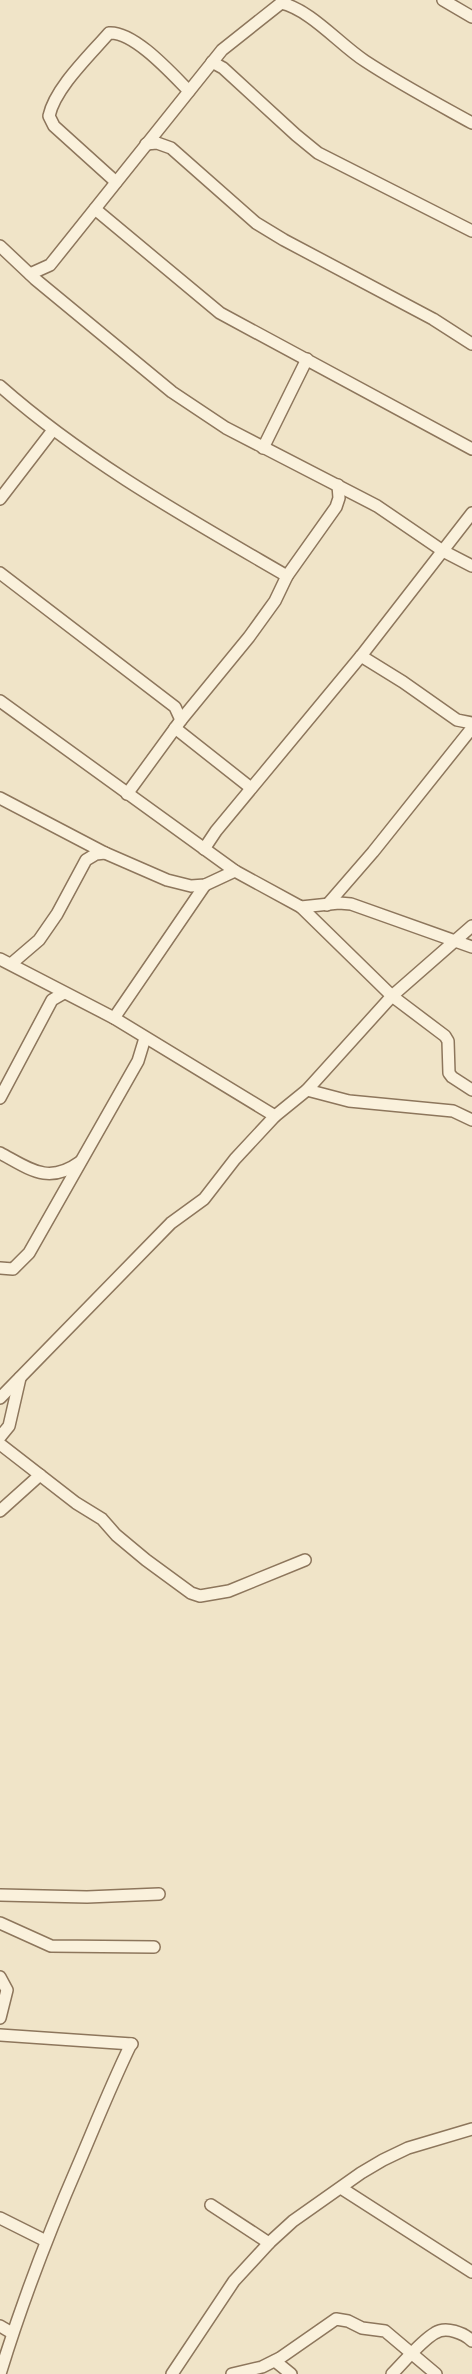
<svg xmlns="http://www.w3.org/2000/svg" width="472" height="2374" viewBox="0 0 472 2374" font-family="'Source Serif 4',serif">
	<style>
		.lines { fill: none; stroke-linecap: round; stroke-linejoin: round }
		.minor-casing { stroke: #8d765c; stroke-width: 14 }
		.minor { stroke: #faf1dc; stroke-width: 11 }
	</style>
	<rect width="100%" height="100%" fill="#f0e4c8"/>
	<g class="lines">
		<defs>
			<g id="minor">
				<polyline points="443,0 472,17"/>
				<path d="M281,3C311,10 339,44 365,61C400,84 436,103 472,123"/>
				<polyline points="212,62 223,68 296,135 318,153 472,231"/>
				<polyline points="146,144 157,143 171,148 256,223 284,240 433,319 472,344"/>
				<path d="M116,182L54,126L49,116C55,88 90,55 109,33C134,31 172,74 189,91"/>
				<polyline points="95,209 220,313 472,449"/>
				<polyline points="0,246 35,279 172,392 226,428 377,506 443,551 472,566"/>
				<polyline points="30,274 50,265 222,50 285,0"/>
				<path d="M0,386C86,462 189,519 287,576"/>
				<polyline points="263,448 307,359"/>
				<polyline points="0,499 53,430"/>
				<polyline points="0,573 175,707 181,720"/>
				<polyline points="361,656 403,682 457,720 472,723"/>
				<polyline points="0,701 235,871 301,907 339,903 351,904 472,947"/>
				<polyline points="175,728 251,788"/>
				<polyline points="127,794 181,720 249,637 275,601 287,576 336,507 339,498 338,485"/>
				<polyline points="0,798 105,853 167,880 191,886 205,885 235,871"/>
				<polyline points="204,849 216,831 361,656 472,513"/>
				<polyline points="327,905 373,852 472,728"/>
				<polyline points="301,907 392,996 445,1036 448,1041 449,1073 452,1077 472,1090"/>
				<polyline points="0,959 114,1018 275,1116"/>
				<polyline points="11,964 39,940 57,914 86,860 96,854 105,853"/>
				<polyline points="114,1018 205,885"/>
				<polyline points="307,1090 349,1101 453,1111 472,1120"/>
				<polyline points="0,1098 52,1000 64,993"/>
				<path d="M0,1153C30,1169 48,1185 80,1162"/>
				<polyline points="0,1268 13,1269 29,1253 138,1061 145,1038"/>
				<polyline points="0,1398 171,1223 204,1199 235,1159 275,1116 307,1090 392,996 472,926"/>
				<polyline points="0,1437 9,1426 20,1378"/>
				<polyline points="0,1444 76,1503 102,1519 116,1535 146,1560 191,1593 200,1596 229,1591 305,1560"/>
				<polyline points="0,1511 40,1475"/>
				<polyline points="0,1895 87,1897 159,1894"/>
				<polyline points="0,1923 51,1946 154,1947"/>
				<polyline points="0,1977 7,1990 0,2018"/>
				<polyline points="0,2035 132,2044"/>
				<polyline points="341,2188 472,2272"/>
				<polyline points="211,2205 269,2243"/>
				<polyline points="0,2218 46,2241"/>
				<polyline points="0,2326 12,2333"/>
				<polyline points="275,2361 291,2374"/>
				<path d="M0,2374C22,2302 49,2232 79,2163C96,2123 112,2083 131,2044"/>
				<polyline points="172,2374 234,2281 270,2242 293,2221 361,2173 383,2160 408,2148 472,2129"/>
				<polyline points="232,2374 262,2367 280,2358 336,2319 348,2321 362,2328 385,2331 436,2374"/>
				<path d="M392,2374C404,2362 421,2341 435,2333C446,2326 464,2333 472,2341"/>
			</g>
		</defs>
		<use href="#minor" class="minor-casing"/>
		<use href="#minor" class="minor"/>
	</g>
</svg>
